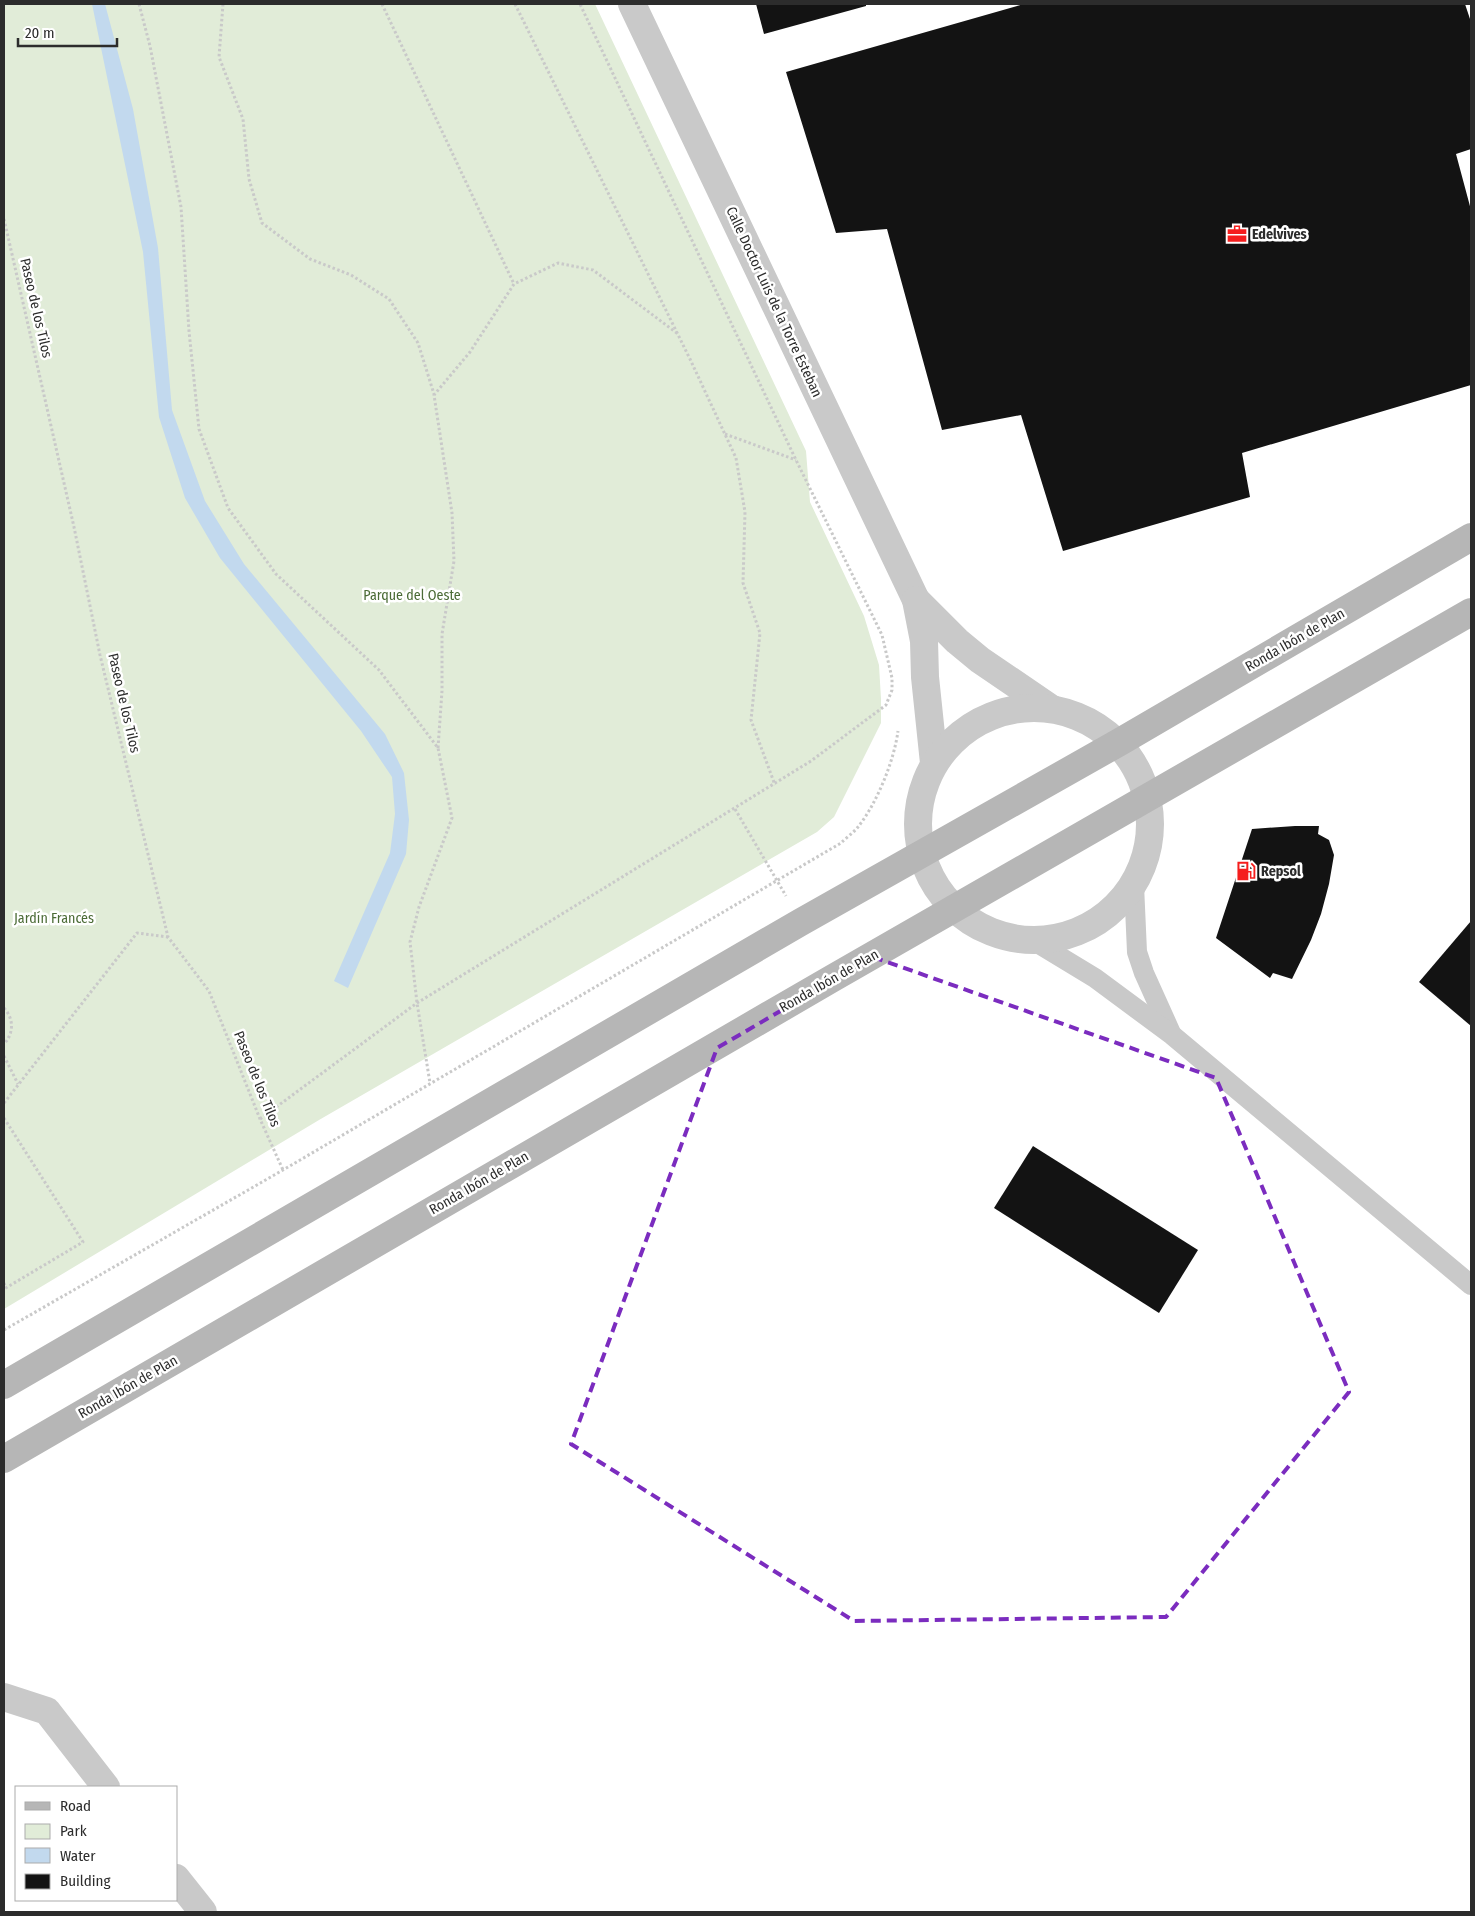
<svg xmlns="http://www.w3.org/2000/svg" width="1475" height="1916" viewBox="0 0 1475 1916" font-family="'Fira Sans Condensed',sans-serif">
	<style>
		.green { fill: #e1ecd8 }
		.water { fill: #c2d9ee }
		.building { fill: #131313 }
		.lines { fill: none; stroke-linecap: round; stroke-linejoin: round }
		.path { stroke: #c9c9c9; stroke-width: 3; stroke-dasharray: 2.5 2.5; stroke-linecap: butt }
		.service { stroke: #c9c9c9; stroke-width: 20 }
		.minor { stroke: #c9c9c9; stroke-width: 28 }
		.secondary { stroke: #b6b6b6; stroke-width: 28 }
		.marked { fill: none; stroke: #7b2cbf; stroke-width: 4; stroke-dasharray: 10 6; stroke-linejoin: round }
		.labels { text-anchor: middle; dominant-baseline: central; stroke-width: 5; stroke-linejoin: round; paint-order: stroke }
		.poi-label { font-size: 14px; font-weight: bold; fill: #2c2c2c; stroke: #fff; text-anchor: start }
		.street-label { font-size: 14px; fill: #2c2c2c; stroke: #fff }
		.park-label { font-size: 14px; fill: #4b6b36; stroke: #fff }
	</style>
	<rect width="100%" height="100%" fill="#fff"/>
	<polygon class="green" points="4,4 595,4 806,451 810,502 864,616 879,665 881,699 881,723 834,817 817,832 319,1120 4,1309"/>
	<polygon class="water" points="92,4 105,4 133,109 158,248 172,410 205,501 244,564 385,734 404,773 409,820 406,854 348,988 334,981 390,853 395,814 392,777 361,731 220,558 185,498 159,417 143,252"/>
	<g class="building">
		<polygon points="756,4 866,4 866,6 764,34"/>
		<polygon points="1024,4 1465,4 1471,22 1471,149 1456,154 1471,210 1471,385 1242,453 1250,497 1063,551 1021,415 942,430 887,229 836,233 786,72"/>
		<polygon points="1295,826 1319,826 1318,834 1329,840 1334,855 1329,884 1321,914 1311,940 1292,979 1273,973 1270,978 1216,938 1252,829"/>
		<polygon points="1471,921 1471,1026 1419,982"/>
		<polygon points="1033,1146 1198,1250 1159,1313 994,1208"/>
	</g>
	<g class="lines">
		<g class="path">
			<polyline points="139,4 150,46 181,207 189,331 199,429 228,508 276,574 379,670 438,748 452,818 419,907 410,942 417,1003 430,1083"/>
			<polyline points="223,4 219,57 243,119 249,179 262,223 310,259 351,275 389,299 418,343 434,394"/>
			<polyline points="382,4 514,284"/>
			<polyline points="515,4 690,359 736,458 745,512 743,583 760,633 751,720 775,785"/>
			<polyline points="4,219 74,527 100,655 168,937 209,991 260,1119 283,1170"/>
			<polyline points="725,434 796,460"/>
			<polyline points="438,748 442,691 442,634 454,561 452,513 434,395 470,352 514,284 558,263 593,270 678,334"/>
			<polyline points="735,809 786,896"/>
			<path d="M4,1008C14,1019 14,1033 4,1044"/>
			<polyline points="4,1056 18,1084"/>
			<polyline points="4,1103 137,933 168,937"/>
			<polyline points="4,1118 83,1242 4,1289"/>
			<polyline points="260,1119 417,1003 811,761 886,705 892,690 892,678 882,635 796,460 580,4"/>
			<polyline points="4,1283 6,1288"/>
			<path d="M4,1330L283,1170L841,843C846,838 853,833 858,827C877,803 894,761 898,731"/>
		</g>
		<g class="service">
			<polyline points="1134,885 1137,952 1144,973 1171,1033"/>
			<polyline points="1034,941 1095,978 1172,1035 1471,1285"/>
		</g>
		<g class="minor">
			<polyline points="632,4 916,600 924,641 925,677 934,763"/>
			<polyline points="916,600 957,641 980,660 1052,709"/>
			<circle cx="1034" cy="824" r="116"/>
			<polyline points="4,1697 47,1711 106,1787"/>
			<polyline points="176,1878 203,1912"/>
		</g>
		<g class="secondary">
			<polyline points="4,1385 801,922 1118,743 1471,537"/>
			<polyline points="4,1459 833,978 1471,612"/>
		</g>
	</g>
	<path class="marked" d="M873,957L1216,1078L1349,1392L1166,1617L854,1621L571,1444L717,1048Z"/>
	<defs>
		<symbol id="office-bare" viewBox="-9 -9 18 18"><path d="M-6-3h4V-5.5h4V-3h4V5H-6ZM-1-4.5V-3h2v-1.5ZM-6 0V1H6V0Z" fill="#f51e1d" stroke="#fff" stroke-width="2.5" paint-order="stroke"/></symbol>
		<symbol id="fuel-bare" viewBox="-9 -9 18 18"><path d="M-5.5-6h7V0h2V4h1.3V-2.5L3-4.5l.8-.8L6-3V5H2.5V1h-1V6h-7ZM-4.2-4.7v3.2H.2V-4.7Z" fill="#f51e1d" stroke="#fff" stroke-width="2.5" paint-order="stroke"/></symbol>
	</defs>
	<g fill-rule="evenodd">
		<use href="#office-bare" x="1223" y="220" width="28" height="28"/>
		<use href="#fuel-bare" x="1232" y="857" width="28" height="28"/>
	</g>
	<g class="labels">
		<g class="poi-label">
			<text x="1252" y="234">Edelvives</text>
			<text x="1261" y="871">Repsol</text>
		</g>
		<g class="street-label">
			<text transform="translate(774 302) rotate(65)">Calle Doctor Luis de la Torre Esteban</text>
			<text transform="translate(36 308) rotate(77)">Paseo de los Tilos</text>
			<text transform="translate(1295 640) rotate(-30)">Ronda Ibón de Plan</text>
			<text transform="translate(124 703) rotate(77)">Paseo de los Tilos</text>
			<text transform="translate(829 981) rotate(-30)">Ronda Ibón de Plan</text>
			<text transform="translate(257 1079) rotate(68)">Paseo de los Tilos</text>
			<text transform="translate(479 1183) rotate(-30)">Ronda Ibón de Plan</text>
			<text transform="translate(128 1387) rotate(-30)">Ronda Ibón de Plan</text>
		</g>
		<g class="park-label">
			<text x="412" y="595">Parque del Oeste</text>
			<text x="54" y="918">Jardín Francés</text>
		</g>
	</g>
	<rect width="1475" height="1916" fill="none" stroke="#2c2c2c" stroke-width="10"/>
	<rect x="15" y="1786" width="162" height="115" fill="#ffffff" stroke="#ababab"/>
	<rect x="25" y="1802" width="25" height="8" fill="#b6b6b6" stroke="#ababab"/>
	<text x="60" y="1811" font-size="15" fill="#2c2c2c">Road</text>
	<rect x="25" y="1824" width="25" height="15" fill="#e1ecd8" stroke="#ababab"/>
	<text x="60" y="1836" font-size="15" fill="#2c2c2c">Park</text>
	<rect x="25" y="1848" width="25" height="15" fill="#c2d9ee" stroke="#ababab"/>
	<text x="60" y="1861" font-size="15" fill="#2c2c2c">Water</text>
	<rect x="25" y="1874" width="25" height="15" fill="#131313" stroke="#ababab"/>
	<text x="60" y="1886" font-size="15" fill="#2c2c2c">Building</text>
	<path d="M18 38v8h99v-8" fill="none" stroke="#2c2c2c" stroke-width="2.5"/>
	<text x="25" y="38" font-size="15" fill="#2c2c2c" stroke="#ffffff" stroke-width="4" paint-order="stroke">20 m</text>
</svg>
